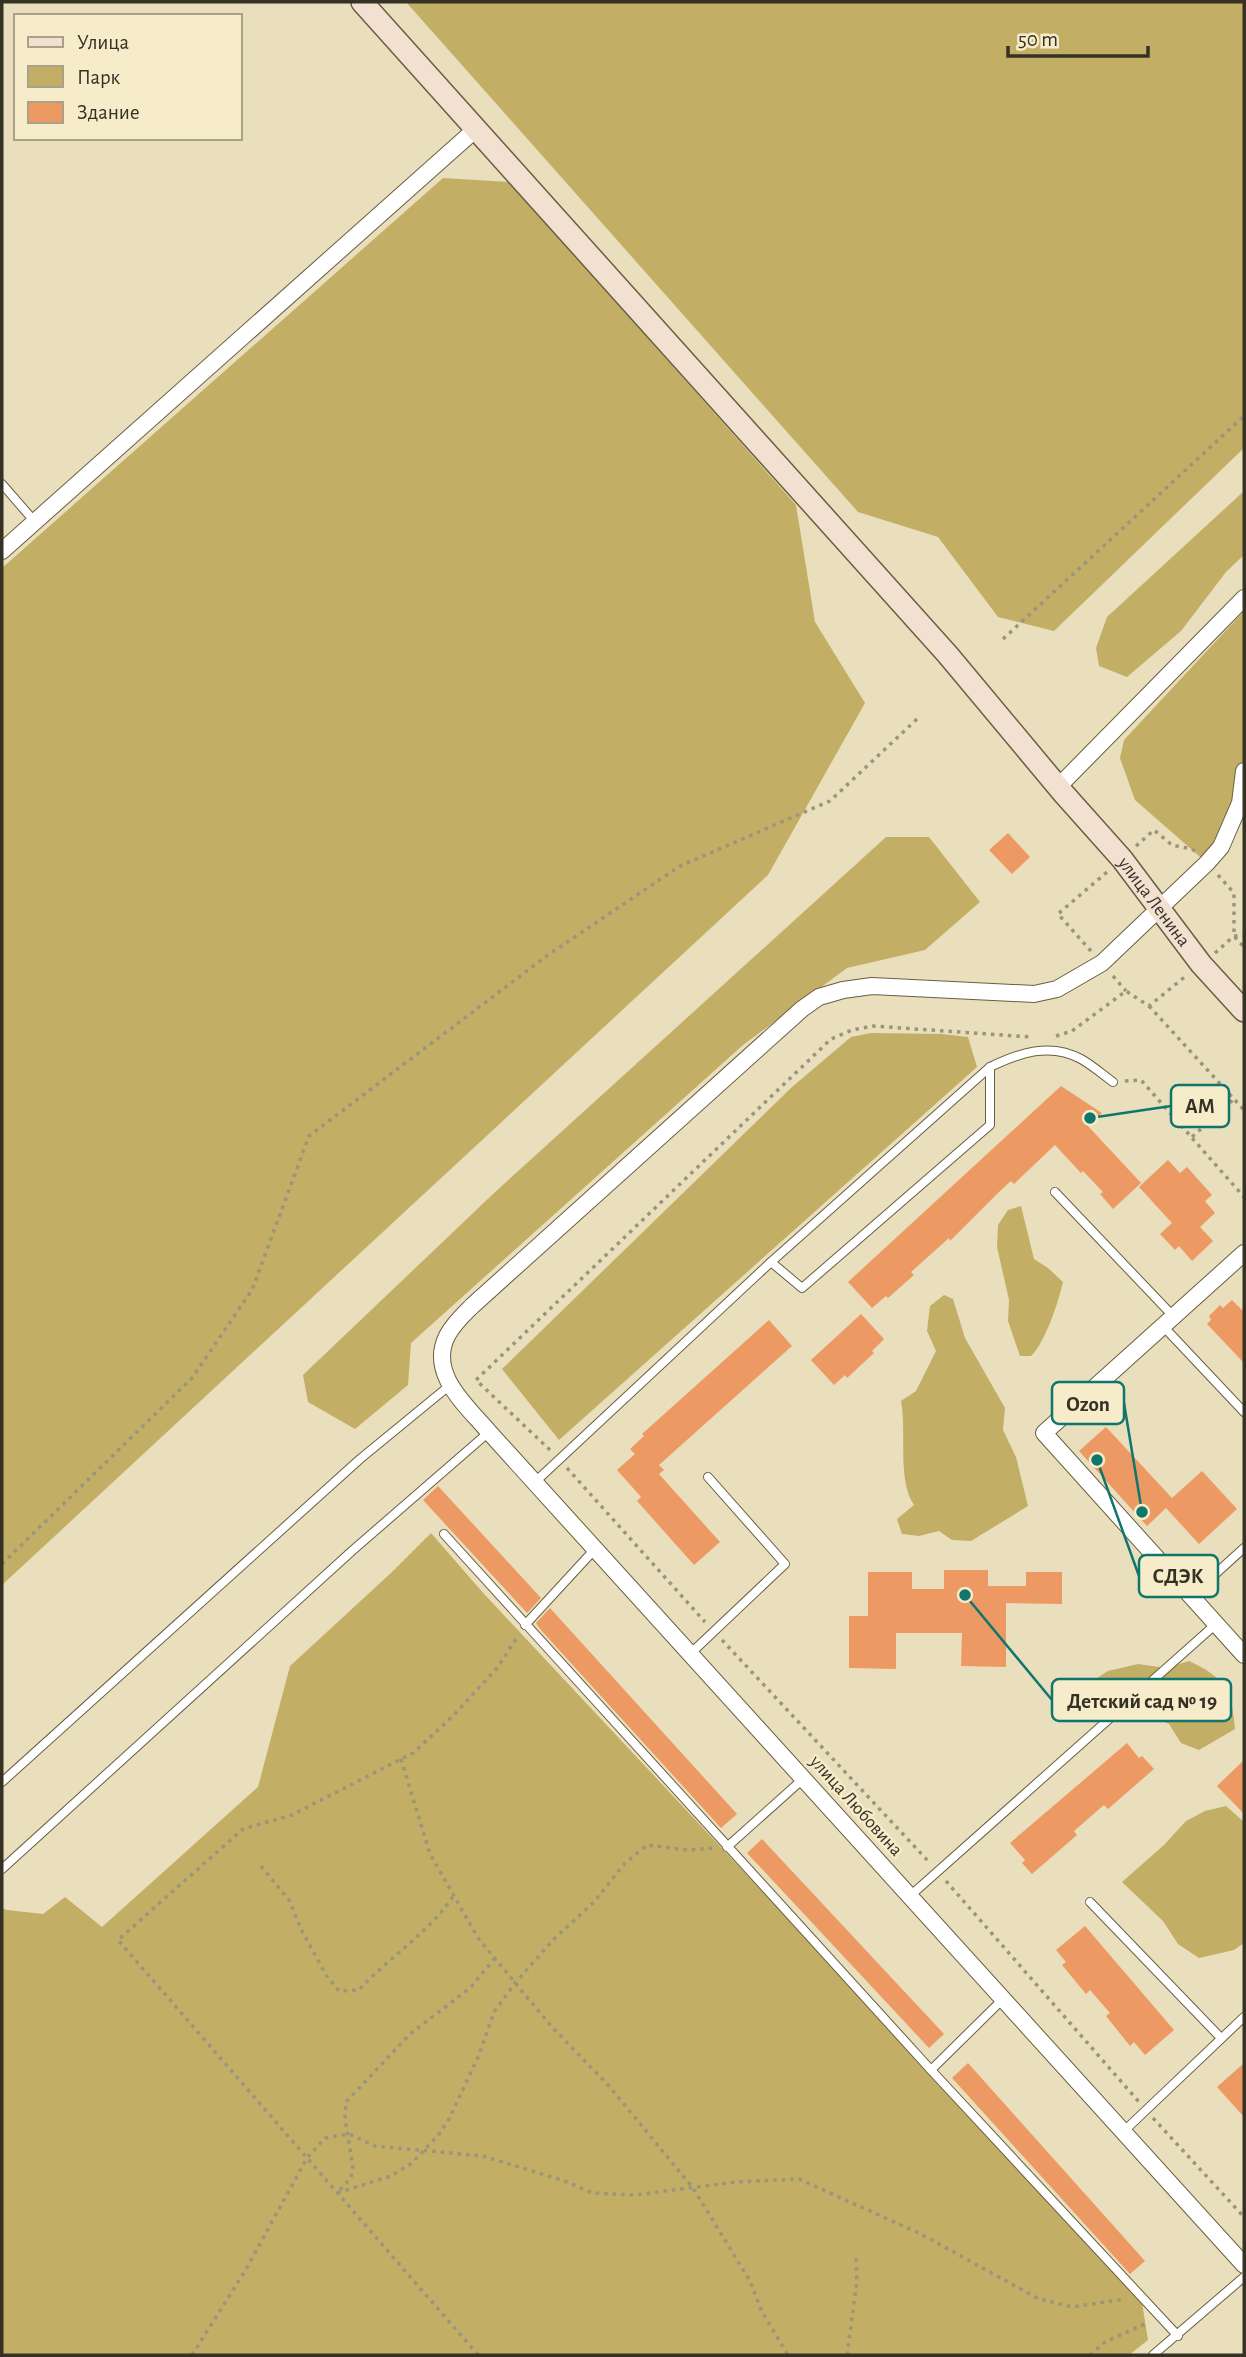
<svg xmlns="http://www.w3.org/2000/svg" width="1246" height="2357" viewBox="0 0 1246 2357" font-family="'Alegreya Sans',sans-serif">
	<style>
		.green { fill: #c3ae65 }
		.building { fill: #ec9963 }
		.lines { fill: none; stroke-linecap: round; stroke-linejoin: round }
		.service-casing { stroke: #685f41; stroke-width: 10 }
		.minor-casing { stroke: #685f41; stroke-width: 18 }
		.secondary-casing { stroke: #685f41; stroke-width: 24 }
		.path { stroke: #9c947b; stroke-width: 3.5; stroke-dasharray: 3.5 5; stroke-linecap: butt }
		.service { stroke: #fff; stroke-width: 8 }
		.minor { stroke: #fff; stroke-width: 16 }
		.secondary { stroke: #f2e1d1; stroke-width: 21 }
		.labels { text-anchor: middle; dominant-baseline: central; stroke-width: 5; stroke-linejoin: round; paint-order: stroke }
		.street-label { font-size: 19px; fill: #353124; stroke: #f6ecca }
		.leader { fill: none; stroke: #0f766e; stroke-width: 2.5 }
		.callout-dot { fill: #0f766e; stroke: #f6ecca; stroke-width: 2.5 }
		.callout { fill: #f6ecca; stroke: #0f766e; stroke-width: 2.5 }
		.callout-label { font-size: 21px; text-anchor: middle; font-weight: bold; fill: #353124 }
	</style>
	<rect width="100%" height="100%" fill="#e9dfbd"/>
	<g class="green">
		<polygon points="406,2 1244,2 1244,448 1054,631 998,617 938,537 858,512"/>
		<polygon points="443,178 509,182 796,505 815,622 865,703 768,875 2,1585 2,568"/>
		<polygon points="1244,491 1244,555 1226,572 1181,631 1127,677 1099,666 1096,648 1107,617"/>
		<polygon points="1244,611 1244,771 1240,803 1207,863 1135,800 1120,758 1124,740"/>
		<polygon points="886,837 929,837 980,902 925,950 847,968 743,1045 411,1343 408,1385 355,1429 308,1402 303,1375 493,1194"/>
		<polygon points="871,1033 942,1034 968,1037 977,1067 559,1440 502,1369 792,1087 851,1037"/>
		<path d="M1021,1206L1034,1259L1048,1268L1063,1282C1058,1303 1046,1341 1031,1356H1020L1008,1321L1009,1300L997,1247L998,1225L1008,1210Z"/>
		<path d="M944,1295L953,1299L965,1338L1005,1408L1003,1430L1016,1457L1028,1506L971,1541L952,1540L939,1531L919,1536L902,1534L897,1519L914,1505C897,1480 907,1433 901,1401L916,1391L936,1351L927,1331L930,1306Z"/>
		<polygon points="431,1533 485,1595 1141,2296 1148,2340 1129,2355 2,2355 2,1908 7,1910 43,1914 65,1897 102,1927 258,1787 290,1666 392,1572"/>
		<path d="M1189,1661C1224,1677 1232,1690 1235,1729L1199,1750L1181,1743L1169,1724L1153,1717L1134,1703L1086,1685L1108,1671L1138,1664L1166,1668Z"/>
		<polygon points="1226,1806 1244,1822 1244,1943 1234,1950 1199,1958 1178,1944 1163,1921 1122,1882 1164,1845 1186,1821 1205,1811"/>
	</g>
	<g class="building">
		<polygon points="1008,833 1030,857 1012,874 989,850"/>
		<polygon points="1061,1086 1102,1113 1088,1126 1141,1183 1113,1209 1100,1194 1103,1192 1083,1171 1081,1173 1055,1145 1014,1184 1011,1181 999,1192 950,1241 949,1238 911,1272 914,1275 888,1298 886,1296 872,1308 848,1282"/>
		<polygon points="1168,1160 1180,1173 1187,1167 1212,1195 1205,1201 1215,1213 1200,1227 1213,1241 1192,1261 1179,1246 1175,1250 1160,1234 1172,1223 1139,1187"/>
		<polygon points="1232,1300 1244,1312 1244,1363 1207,1324 1211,1320 1209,1316 1220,1305 1223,1308"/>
		<polygon points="861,1314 884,1339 872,1351 874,1353 847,1378 845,1375 834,1385 811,1360"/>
		<polygon points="769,1320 792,1346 659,1465 664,1470 659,1474 720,1542 694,1565 637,1501 641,1497 617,1470 635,1454 630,1449 644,1436 642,1434"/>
		<polygon points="1106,1427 1172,1498 1202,1471 1237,1509 1199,1544 1166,1508 1147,1526 1079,1451"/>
		<polygon points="438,1486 541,1598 527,1613 423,1500"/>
		<polygon points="944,1570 988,1570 988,1586 1026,1586 1026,1572 1062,1572 1062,1604 1006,1603 1006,1667 961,1666 962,1633 896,1633 896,1669 849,1668 849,1616 868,1616 868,1572 912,1572 912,1589 944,1589"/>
		<polygon points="550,1608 737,1814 721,1828 540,1629 536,1623"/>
		<polygon points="1127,1743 1139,1758 1142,1756 1154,1769 1108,1809 1104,1805 1074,1831 1077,1835 1032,1874 1022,1863 1025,1860 1010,1843"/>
		<polygon points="1244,1760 1244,1814 1217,1786"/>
		<polygon points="762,1839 944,2034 929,2048 747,1853"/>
		<polygon points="1085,1926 1174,2030 1145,2055 1134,2042 1130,2046 1106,2016 1110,2013 1090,1990 1086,1994 1062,1965 1066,1962 1056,1950"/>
		<polygon points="968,2063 1145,2261 1130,2274 952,2078"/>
		<polygon points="1244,2063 1244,2117 1217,2087"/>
	</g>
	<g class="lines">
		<defs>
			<g id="service">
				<polyline points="2,484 35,522"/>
				<polyline points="1055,1192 1173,1316"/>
				<path d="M771,1262L990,1067C1019,1053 1050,1042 1081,1059C1092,1065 1103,1075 1113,1082"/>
				<polyline points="1163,1326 1244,1412"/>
				<polyline points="534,1483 771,1262 802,1288 990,1125 990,1067"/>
				<polyline points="444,1534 931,2070 1178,2336"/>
				<polyline points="1191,1596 1244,1548"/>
				<polyline points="525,1625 595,1549"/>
				<polyline points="690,1654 785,1564 708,1477"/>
				<polyline points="2,1782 360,1459 449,1386"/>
				<polyline points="727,1847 803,1779"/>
				<polyline points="2,1869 353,1550 489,1432"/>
				<polyline points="910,1896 1216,1624"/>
				<polyline points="1090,1902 1221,2038"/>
				<polyline points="931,2070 1003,1999"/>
				<polyline points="1123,2132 1244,2017"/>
				<polyline points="1153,2355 1244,2277"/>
			</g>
			<g id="minor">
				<polyline points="2,551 477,128"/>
				<path d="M1244,771L1240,803L1221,847L1207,863L1102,963L1057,989L1034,994L872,986L843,990L819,997L802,1009L472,1306C463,1315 453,1324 447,1336C428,1374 467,1406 489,1432L1244,2265"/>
				<polyline points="1058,787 1244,598"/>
				<polyline points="1244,1253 1044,1433 1244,1655"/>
			</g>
			<g id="secondary">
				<path id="s1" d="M362,2L948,655L1064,794L1122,859L1201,964L1244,1011"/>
			</g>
		</defs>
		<use href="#service" class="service-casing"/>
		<use href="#minor" class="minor-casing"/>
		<use href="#secondary" class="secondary-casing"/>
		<g class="path">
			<polyline points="1003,639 1244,416"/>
			<polyline points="1136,846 1154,830 1172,845 1192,849 1196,852"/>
			<polyline points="1218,875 1234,893 1234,936 1244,947"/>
			<polyline points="1091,951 1058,914 1107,872"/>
			<polyline points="1215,953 1234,936 1244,936"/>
			<polyline points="1113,976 1126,991"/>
			<polyline points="1149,1006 1244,1110"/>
			<polyline points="1056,1036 1072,1031 1126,991 1149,1006 1187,975"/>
			<polyline points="1125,1081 1141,1080 1244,1197"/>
			<polyline points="1192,1137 1234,1099"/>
			<polyline points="550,1450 476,1380 831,1039 852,1030 873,1026 1031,1037"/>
			<polyline points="567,1468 705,1622"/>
			<polyline points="2,1564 192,1378 252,1290 309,1136 548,955 680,866 830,801 917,719"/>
			<polyline points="722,1640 929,1862"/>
			<polyline points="401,1759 430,1854 478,1938 551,2026 609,2086 693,2188 750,2281 762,2312 788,2355"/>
			<path d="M261,1866L289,1900L302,1931L326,1975L339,1991L359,1990C389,1957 429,1933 454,1895"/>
			<polyline points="946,1881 1139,2102"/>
			<polyline points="495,1958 470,1988 410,2034 346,2102 345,2119 353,2167 351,2178 337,2193 391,2176 412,2163 440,2133 449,2119 479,2055 494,2012 516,1982 555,1938 594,1902 625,1863 647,1845 687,1850 714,1848"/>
			<polyline points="1153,2118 1244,2217"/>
			<polyline points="192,2355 245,2271 307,2158 325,2138 349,2134 375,2146 483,2156 565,2181 592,2193 634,2195 736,2182 799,2179 921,2234 1037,2298 1072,2307 1125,2299"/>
			<polyline points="478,2355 118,1940 243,1829 292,1815 413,1753 452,1717 497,1668 518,1636"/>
			<polyline points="847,2355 857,2281 856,2258"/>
			<polyline points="1090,2355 1105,2342 1149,2322"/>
		</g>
		<use href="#service" class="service"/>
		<use href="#minor" class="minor"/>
		<use href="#secondary" class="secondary"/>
	</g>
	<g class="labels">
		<g class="street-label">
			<text stroke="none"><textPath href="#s1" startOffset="1199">улица Ленина</textPath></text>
			<text transform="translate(856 1806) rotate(48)">улица Любовина</text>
		</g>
	</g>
	<path class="leader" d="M1090 1118L1171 1106M1142 1512L1124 1403M1097 1460L1139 1576M965 1595L1052 1700"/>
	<g class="callout-dot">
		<circle cx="1090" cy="1118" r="7"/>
		<circle cx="1142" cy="1512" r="7"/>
		<circle cx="1097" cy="1460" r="7"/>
		<circle cx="965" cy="1595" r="7"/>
	</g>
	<g class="callout">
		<rect x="1171" y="1085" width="58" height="42" rx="7"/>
		<rect x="1052" y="1382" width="72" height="42" rx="7"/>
		<rect x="1139" y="1555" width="79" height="42" rx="7"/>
		<rect x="1052" y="1679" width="179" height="42" rx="7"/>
	</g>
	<g class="callout-label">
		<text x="1200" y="1113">АМ</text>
		<text x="1088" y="1411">Ozon</text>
		<text x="1178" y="1583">СДЭК</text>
		<text x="1142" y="1708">Детский сад № 19</text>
	</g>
	<rect width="1246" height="2357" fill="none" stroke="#353124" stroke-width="7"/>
	<rect x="14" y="14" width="228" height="126" fill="#f6ecca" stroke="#a9a188" stroke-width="2"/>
	<rect x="28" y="37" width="35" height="10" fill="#f2e1d1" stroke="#a9a188" stroke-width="2"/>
	<text x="77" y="49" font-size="21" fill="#353124">Улица</text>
	<rect x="28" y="66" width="35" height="21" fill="#c3ae65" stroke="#a9a188" stroke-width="2"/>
	<text x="77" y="84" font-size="21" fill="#353124">Парк</text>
	<rect x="28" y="102" width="35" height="21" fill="#ec9963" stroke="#a9a188" stroke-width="2"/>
	<text x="77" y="119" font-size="21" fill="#353124">Здание</text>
	<path d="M1008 46v10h140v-10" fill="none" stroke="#353124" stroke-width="3.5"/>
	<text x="1018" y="46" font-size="21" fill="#353124" stroke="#f6ecca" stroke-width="5" paint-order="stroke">50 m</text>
</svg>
